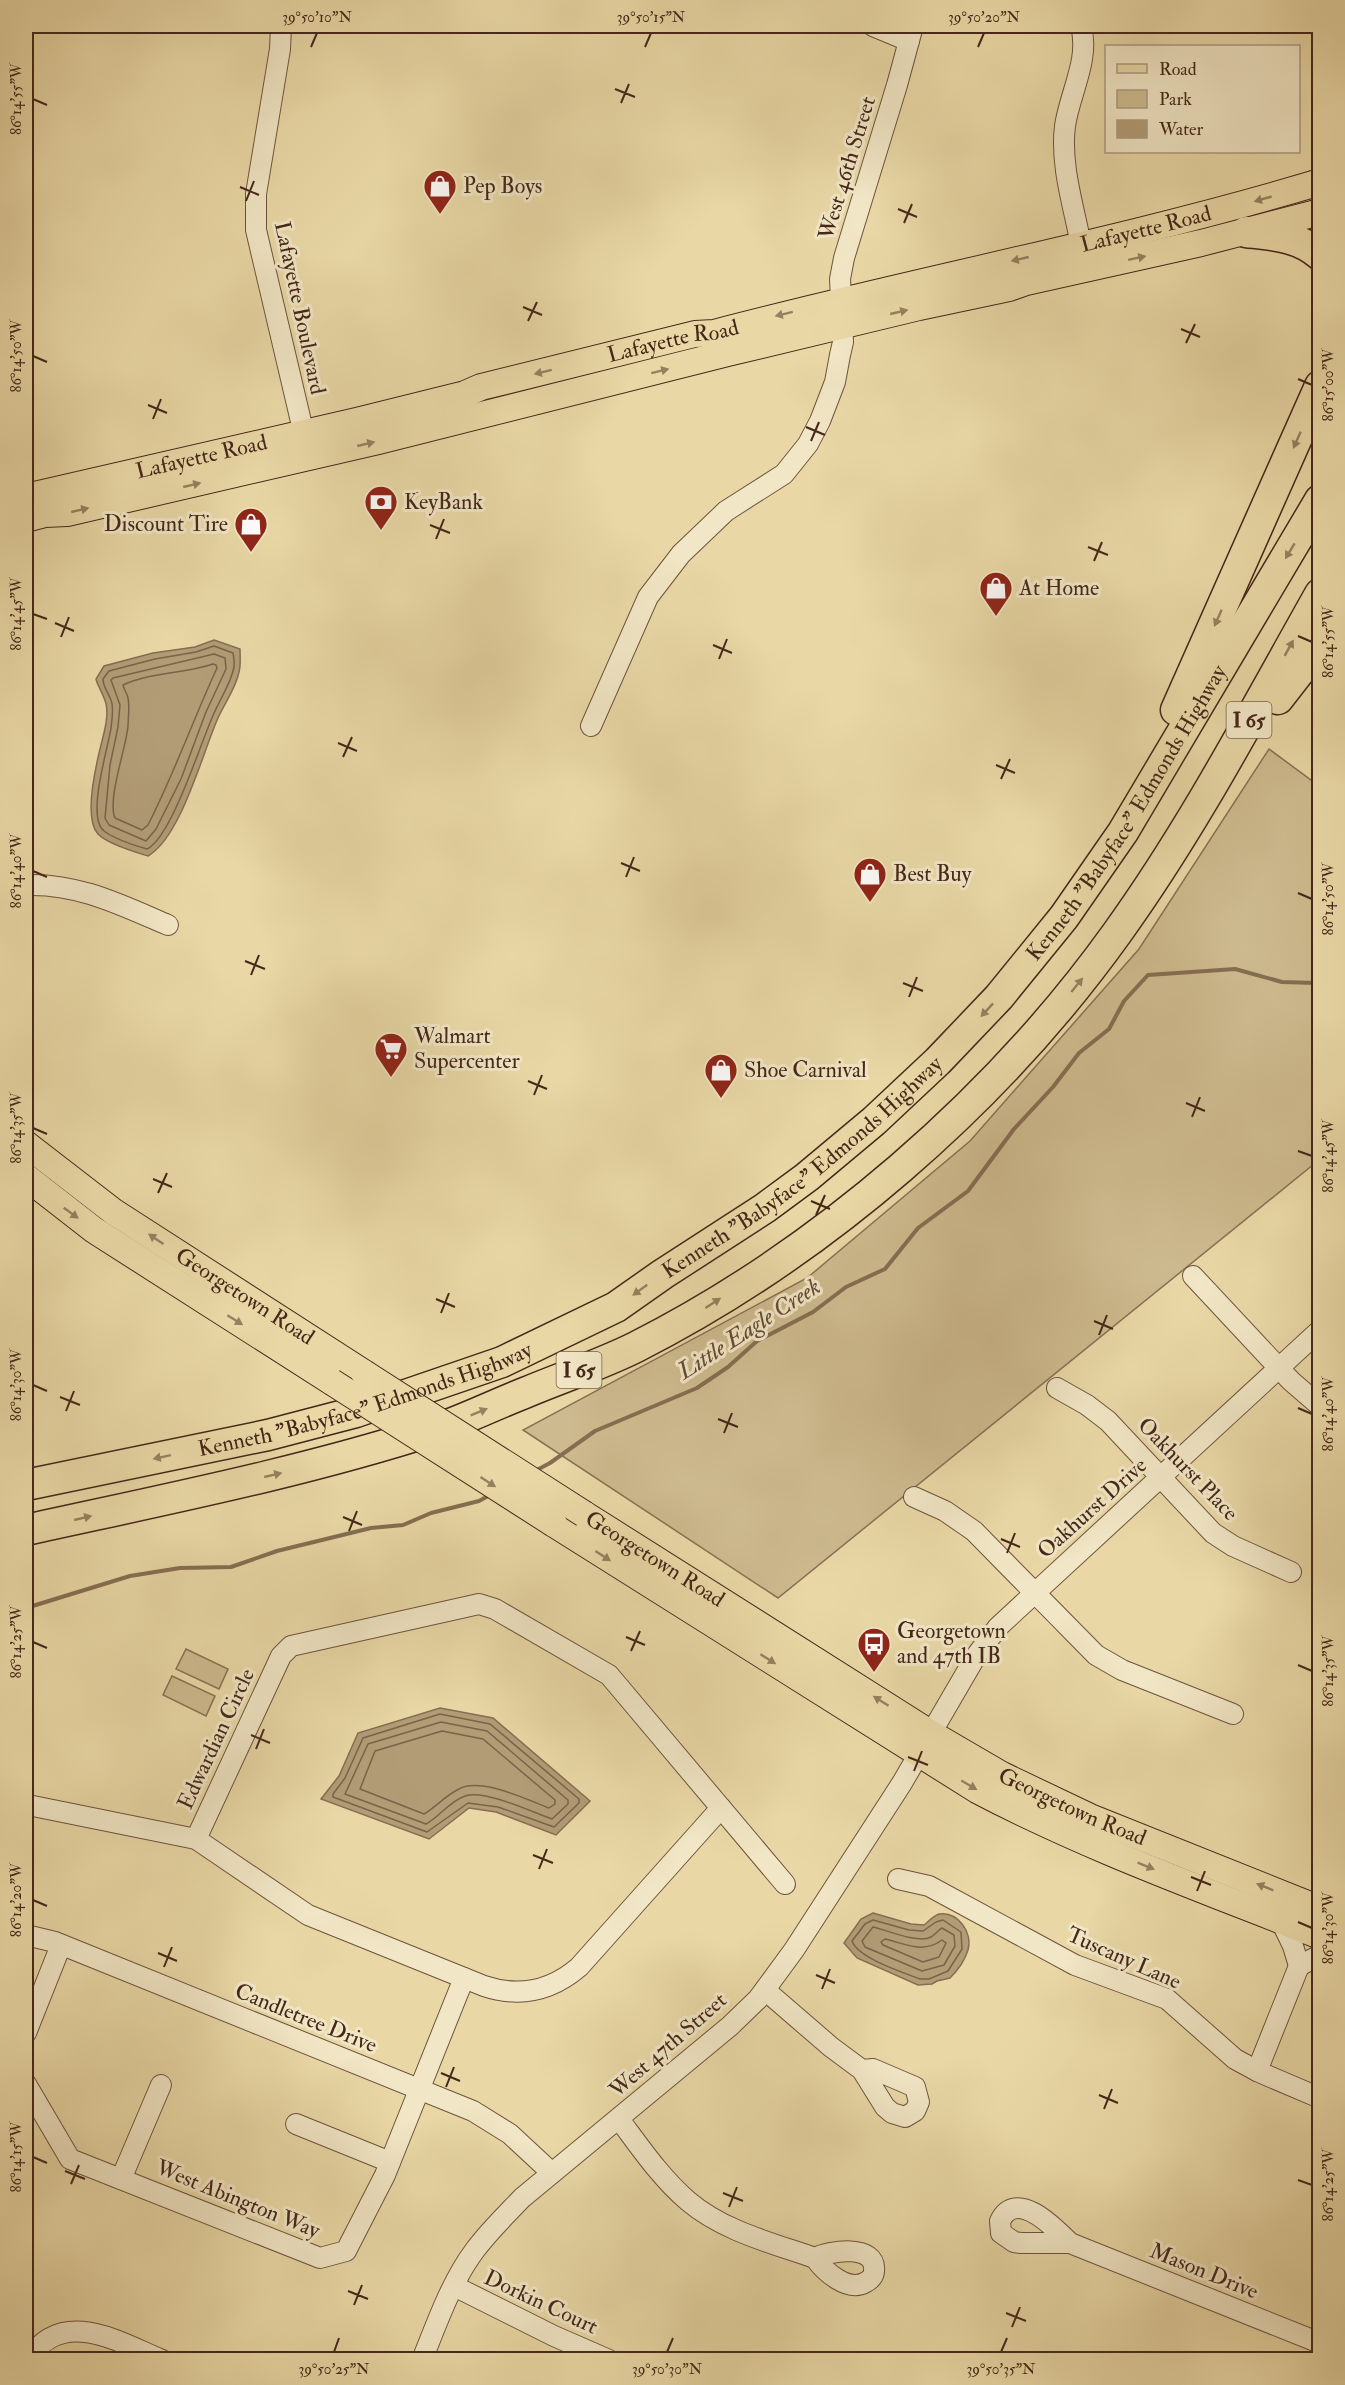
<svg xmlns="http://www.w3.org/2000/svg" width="1345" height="2385" viewBox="0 0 1345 2385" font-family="'IM FELL Double Pica',serif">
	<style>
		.green { fill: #cdba8e; stroke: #897054; stroke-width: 1.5 }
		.water { fill: #b19c76; stroke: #866d51; stroke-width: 1.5 }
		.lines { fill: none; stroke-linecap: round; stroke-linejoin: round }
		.shore { stroke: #7b6248; stroke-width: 1.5 }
		.stream { stroke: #866d51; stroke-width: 4 }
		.minor-casing { stroke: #6e533d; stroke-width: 22 }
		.major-casing { stroke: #45271a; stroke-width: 28 }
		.highway-casing { stroke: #45271a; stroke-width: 33 }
		.minor { stroke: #f1e6c5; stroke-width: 20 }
		.major { stroke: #e9d8a6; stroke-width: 26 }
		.highway { stroke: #e9d8a6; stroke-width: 30 }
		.major-bridge-casing { stroke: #45271a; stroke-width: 28; stroke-linecap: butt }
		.major-bridge { stroke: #e9d8a6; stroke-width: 26 }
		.oneway { fill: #978060 }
		.ticks { fill: none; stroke: #45271a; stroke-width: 2 }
		.labels { text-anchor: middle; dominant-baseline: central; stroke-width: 6; stroke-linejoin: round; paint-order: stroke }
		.shield { fill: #f1e6c5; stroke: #79604d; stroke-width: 1.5 }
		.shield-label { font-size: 21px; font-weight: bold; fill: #45271a }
		.street-label { font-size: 22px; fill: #45271a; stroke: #f1e6c5 }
		.poi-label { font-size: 22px; fill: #45271a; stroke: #f1e6c5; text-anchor: start }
		.water-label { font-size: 24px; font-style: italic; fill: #654a36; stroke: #f1e6c5 }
		.neatline { fill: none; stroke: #45271a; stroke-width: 2 }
		.ticks-label { font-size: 15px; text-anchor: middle; fill: #45271a }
	</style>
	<rect width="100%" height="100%" fill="#e9d8a6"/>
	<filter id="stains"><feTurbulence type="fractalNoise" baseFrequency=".00333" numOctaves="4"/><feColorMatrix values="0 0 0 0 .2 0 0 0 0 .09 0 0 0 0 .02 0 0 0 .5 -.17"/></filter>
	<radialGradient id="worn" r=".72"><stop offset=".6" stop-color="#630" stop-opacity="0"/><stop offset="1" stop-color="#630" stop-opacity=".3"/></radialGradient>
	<g class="green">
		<polygon points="1269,749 1319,786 1319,1160 778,1598 523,1430 807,1278 970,1141 1139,949"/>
		<polygon points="186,1649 228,1669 219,1689 176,1669"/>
		<polygon points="172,1676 215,1696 206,1716 163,1695"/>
	</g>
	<g class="water">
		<path d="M214,640L240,649C240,656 241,665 239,672C236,688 224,704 218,718C202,754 181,837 148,856C135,852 107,844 98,834C83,818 96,765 101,745C104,733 109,716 106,704C104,695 98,687 96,679L104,666L153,653L195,647Z"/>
		<polygon points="440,1708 493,1718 590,1801 556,1835 496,1812 469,1808 429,1839 321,1799 339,1776 358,1733"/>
		<path d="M873,1913L911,1924L924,1925C929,1921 933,1916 939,1914C958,1911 973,1933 968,1950C965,1960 957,1971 950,1978L937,1981L932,1984L918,1985L857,1958L844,1943L861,1919Z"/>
	</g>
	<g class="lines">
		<g class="shore">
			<path d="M214,646L233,653C234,658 235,666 233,671C229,687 218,702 212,718C200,745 171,838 147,849C133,845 116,840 104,831C86,817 108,749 111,728C112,720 114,707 111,700C108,692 103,687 103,679L109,671L155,659L196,652Z"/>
			<polygon points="214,654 225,658 226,669 206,712 181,779 156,829 146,841 109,825 105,818 110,765 118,727 120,705 111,680 113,678"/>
			<path d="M213,664L216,665L217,668C193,720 174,774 148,825L142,830L115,818C107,799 126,749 128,726C128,718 130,707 128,698C127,693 124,690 123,685C151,672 184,674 213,664Z"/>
			<polygon points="440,1714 490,1724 579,1799 579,1803 554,1827 498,1807 468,1803 427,1832 333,1797 333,1794 345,1778 363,1738"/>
			<path d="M441,1722L487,1731L568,1800V1804L552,1819C532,1812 484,1789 465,1796C450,1801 439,1817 426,1824L345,1794L368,1744Z"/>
			<path d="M442,1731L483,1739L555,1800V1804L549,1808C528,1800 481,1777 459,1789C446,1795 436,1807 424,1814L360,1789L375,1751Z"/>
			<path d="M873,1920L909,1930L923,1931L936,1922L943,1920L961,1932L962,1949L948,1971L929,1979H920C902,1972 858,1958 852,1941L865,1924Z"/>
			<path d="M873,1927C887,1930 918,1944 931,1937C935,1935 938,1930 942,1928L954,1935L955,1946L944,1965L922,1971L865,1947L862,1941Z"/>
			<path d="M885,1939C906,1944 923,1954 942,1940L946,1943L939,1957L923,1962L883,1945L881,1942Z"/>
		</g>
		<g class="stream">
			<polyline points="533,1472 550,1463 595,1431 697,1388 728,1367 757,1341 813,1312 846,1287 885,1269 918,1228 968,1191 1014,1129 1053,1087 1079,1053 1109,1029 1124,1001 1148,975 1235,969 1282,982 1316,983 1320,985"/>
			<polyline points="26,1608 130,1576 180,1568 231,1567 277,1551 371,1528 403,1525 431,1513 479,1501 490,1495"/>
		</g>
		<defs>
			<g id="minor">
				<polyline points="281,26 280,49 256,194 256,230 307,447"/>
				<polyline points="873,26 909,41"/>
				<path d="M1081,26C1090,60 1070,92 1065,126C1060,165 1074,207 1081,245"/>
				<polyline points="591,726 648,597 681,554 726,511 784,474 808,444 820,421 835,382 840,355 843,342 840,279 844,258 897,85 913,26"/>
				<path d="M26,885C78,883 121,905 168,925"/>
				<polyline points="1193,1276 1291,1381 1320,1406"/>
				<polyline points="1057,1388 1087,1405 1108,1421 1213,1533 1233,1546 1291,1572"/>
				<polyline points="914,1497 945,1511 974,1531 1096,1655 1122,1670 1233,1714"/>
				<path d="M28,1805L196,1839L308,1915L484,1986C520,1998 551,1991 579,1967L721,1808"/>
				<polyline points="196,1839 281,1656 291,1646 479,1604 495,1609 609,1675 785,1884"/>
				<polyline points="898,1879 929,1886 1075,1965 1167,1999 1235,2059 1259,2072 1320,2098"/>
				<polyline points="1281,1921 1293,1946 1299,1966"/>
				<polyline points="26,1935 55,1942 473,2111 510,2134 552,2173"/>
				<polyline points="1299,1966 1320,1955"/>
				<polyline points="765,1990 831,2047 862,2070 885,2107 892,2113 905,2117 915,2111 919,2102 915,2087 873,2069 862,2070"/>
				<polyline points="26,2033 61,1945"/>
				<polyline points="1257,2071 1299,1966"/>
				<polyline points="26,2084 70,2159 320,2258 346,2251 385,2175 464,1978"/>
				<path d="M619,2119C640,2147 661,2178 688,2201C723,2231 772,2243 815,2258C824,2271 848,2293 866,2282C870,2280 874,2276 874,2271C877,2243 828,2251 815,2258"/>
				<polyline points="296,2124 390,2162"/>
				<polyline points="121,2179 161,2085"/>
				<path d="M1070,2243H1021L1014,2242L1001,2233L1000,2221C1016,2188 1054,2227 1070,2243L1320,2343"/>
				<polyline points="454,2286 554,2336 609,2360"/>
				<path d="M28,2360C62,2306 119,2342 162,2360"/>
				<path d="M422,2360C437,2323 451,2282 475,2250C489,2231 506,2215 522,2198L730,2026L758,1999L794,1950L902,1783L976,1656L998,1627L1320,1330"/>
			</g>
			<g id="major">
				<path id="s1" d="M26,497L357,421L465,394L481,387L695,334L714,333C915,280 1120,242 1320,182"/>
				<polyline points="26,519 45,514 67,513 378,441 728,353 919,307 1009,288 1026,282 1201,243 1320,212"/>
				<path id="s2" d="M26,1144L114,1212L364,1373"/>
				<polyline points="26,1177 94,1230 332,1382"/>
				<path id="s3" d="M584,1514L930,1733L1002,1775L1090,1817L1320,1909"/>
				<path d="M554,1524L977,1790C1087,1848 1205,1890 1320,1936"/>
			</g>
			<g id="highway">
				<path d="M1246,232C1272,235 1299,236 1320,255"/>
				<polyline points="1278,699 1320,645"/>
				<polyline points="1176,710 1320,386"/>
				<path id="s4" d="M26,1485L268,1435L356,1412L502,1362L616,1307L663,1274L765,1208L807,1177L874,1121L938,1061L999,997L1064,917L1123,832L1320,500"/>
				<path d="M26,1530C162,1500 300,1473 434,1430C466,1419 496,1404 527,1392C563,1377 602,1364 636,1347C821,1253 996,1102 1117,933C1194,826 1255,709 1320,594"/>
			</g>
		</defs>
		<use href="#minor" class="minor-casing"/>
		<use href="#major" class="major-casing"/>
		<use href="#highway" class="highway-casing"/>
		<use href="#minor" class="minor"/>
		<use href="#major" class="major"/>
		<use href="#highway" class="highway"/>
		<defs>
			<g id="major-bridge">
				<polyline points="364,1373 584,1514"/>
				<polyline points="332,1382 554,1524"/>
			</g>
		</defs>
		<use href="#major-bridge" class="major-bridge-casing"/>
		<use href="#major-bridge" class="major-bridge"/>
	</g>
	<defs><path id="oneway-solid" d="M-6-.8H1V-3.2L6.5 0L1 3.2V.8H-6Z" transform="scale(1.5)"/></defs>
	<g class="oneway">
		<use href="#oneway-solid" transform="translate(1263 199) rotate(164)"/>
		<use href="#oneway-solid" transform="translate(1137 258) rotate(-12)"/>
		<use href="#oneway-solid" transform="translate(1020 259) rotate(167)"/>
		<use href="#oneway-solid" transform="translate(899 312) rotate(-13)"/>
		<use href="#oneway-solid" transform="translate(784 314) rotate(166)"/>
		<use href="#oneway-solid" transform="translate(660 371) rotate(-14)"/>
		<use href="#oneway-solid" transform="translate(543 372) rotate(166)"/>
		<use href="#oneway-solid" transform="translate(1297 440) rotate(114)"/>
		<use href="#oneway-solid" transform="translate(366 444) rotate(-13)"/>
		<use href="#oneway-solid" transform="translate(192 485) rotate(-13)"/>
		<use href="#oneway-solid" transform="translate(80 510) rotate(-13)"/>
		<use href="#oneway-solid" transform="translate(1290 551) rotate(121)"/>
		<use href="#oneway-solid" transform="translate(1218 618) rotate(114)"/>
		<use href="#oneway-solid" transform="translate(1289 648) rotate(-61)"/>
		<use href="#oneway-solid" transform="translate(1077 985) rotate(-51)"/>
		<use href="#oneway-solid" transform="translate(987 1010) rotate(133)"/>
		<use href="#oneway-solid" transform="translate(71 1213) rotate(36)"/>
		<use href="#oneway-solid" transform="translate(156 1239) rotate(-146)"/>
		<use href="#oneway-solid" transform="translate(640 1290) rotate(144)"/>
		<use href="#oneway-solid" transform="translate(713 1303) rotate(-33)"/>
		<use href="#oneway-solid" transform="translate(235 1320) rotate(32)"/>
		<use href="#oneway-solid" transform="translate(479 1412) rotate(-22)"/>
		<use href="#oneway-solid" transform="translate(162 1457) rotate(168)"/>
		<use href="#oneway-solid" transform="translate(273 1475) rotate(-13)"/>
		<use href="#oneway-solid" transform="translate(488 1482) rotate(33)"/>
		<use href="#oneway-solid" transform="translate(83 1518) rotate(-13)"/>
		<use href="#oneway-solid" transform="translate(603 1556) rotate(33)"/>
		<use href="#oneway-solid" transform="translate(768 1659) rotate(32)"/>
		<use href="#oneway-solid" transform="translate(881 1701) rotate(-148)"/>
		<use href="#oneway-solid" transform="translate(969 1785) rotate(30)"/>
		<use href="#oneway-solid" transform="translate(1146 1866) rotate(22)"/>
		<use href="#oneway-solid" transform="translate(1265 1887) rotate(-158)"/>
	</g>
	<path class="ticks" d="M311,47L317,33M645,47L651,33M978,47L984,33M615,89L635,97M33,99L47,105M621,103L629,84M240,187L259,195M246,201L254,181M898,209L917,217M904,223L912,204M523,307L542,315M528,321L537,302M1181,329L1200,337M1186,343L1195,324M33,356L47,362M1298,379L1312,385M148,405L167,413M153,419L161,399M806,427L825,435M811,441L819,422M430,525L450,533M436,539L444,519M1088,547L1108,555M1094,561L1102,542M33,614L47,619M55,623L74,631M1298,636L1312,642M61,637L69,617M713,645L732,653M719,659L727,639M338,743L357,751M343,757L352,737M996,765L1015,773M1001,779L1010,759M621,863L640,871M33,871L47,877M626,877L634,857M1298,893L1312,899M245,961L265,969M251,975L259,955M903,983L923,991M909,997L917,977M528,1081L547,1089M534,1095L542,1075M1186,1103L1205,1111M1192,1117L1200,1097M33,1128L47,1134M1298,1151L1312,1156M153,1179L172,1187M158,1193L167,1173M811,1201L830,1209M816,1215L825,1195M436,1299L455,1307M441,1313L449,1293M1094,1321L1113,1329M1099,1335L1107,1315M33,1385L47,1391M60,1397L80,1405M1298,1408L1312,1414M66,1411L74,1391M718,1419L738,1427M724,1433L732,1413M343,1517L362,1525M349,1531L357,1511M1001,1539L1020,1547M1007,1553L1015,1533M626,1637L645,1645M33,1642L47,1648M631,1651L640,1631M1298,1665L1312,1671M251,1735L270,1743M256,1749L264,1729M908,1757L928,1765M914,1771L922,1751M533,1855L553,1863M539,1869L547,1849M1191,1877L1211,1885M1197,1891L1205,1871M33,1900L47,1906M1298,1922L1312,1928M158,1953L177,1961M164,1967L172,1947M816,1975L835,1983M822,1989L830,1969M441,2073L460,2081M446,2087L454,2067M1099,2095L1118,2103M1104,2109L1112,2089M33,2157L47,2163M65,2171L85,2179M1298,2180L1312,2185M71,2184L79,2165M723,2193L743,2201M729,2207L737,2187M348,2291L368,2299M354,2305L362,2285M1006,2313L1026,2321M1012,2327L1020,2307M334,2352L339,2338M667,2352L673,2338M1001,2352L1007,2338"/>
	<defs>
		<symbol id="shop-pin" viewBox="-11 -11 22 30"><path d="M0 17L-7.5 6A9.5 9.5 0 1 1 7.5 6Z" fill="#8f2418" stroke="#f1e6c5"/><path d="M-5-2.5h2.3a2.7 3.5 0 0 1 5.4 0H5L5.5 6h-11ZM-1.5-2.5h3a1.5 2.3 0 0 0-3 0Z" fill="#fff"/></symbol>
		<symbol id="bank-pin" viewBox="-11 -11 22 30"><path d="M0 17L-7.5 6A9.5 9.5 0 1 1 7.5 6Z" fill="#8f2418" stroke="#f1e6c5"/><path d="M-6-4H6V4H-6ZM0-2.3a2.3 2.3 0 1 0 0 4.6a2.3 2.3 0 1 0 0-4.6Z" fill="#fff"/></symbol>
		<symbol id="supermarket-pin" viewBox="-11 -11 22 30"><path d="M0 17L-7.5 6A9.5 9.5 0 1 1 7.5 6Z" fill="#8f2418" stroke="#f1e6c5"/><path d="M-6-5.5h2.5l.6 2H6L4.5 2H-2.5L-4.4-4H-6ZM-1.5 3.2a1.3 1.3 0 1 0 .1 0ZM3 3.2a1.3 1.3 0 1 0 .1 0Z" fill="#fff"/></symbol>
		<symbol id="bus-pin" viewBox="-11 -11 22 30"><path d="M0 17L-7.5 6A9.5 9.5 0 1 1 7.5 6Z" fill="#8f2418" stroke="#f1e6c5"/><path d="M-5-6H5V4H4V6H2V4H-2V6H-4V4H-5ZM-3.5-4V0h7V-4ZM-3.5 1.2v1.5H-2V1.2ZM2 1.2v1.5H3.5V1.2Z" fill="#fff"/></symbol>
	</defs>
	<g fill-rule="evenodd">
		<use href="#shop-pin" x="421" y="167" width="38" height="52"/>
		<use href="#bank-pin" x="362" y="483" width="38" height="52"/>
		<use href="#shop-pin" x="232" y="505" width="38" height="52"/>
		<use href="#shop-pin" x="977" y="569" width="38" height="52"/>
		<use href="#shop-pin" x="851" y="855" width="38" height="52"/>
		<use href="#supermarket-pin" x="372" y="1030" width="38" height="52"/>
		<use href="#shop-pin" x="702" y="1051" width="38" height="52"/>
		<use href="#bus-pin" x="855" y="1625" width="38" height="52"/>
	</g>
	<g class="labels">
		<g class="shield">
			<rect x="1226.5" y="702" width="45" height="36" rx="4.5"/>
			<rect x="556.5" y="1352" width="45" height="36" rx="4.5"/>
		</g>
		<g class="shield-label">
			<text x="1249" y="720">I 65</text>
			<text x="579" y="1370">I 65</text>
		</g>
		<g class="street-label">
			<text transform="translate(847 168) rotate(-73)">West 46th Street</text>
			<text stroke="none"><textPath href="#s1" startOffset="1152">Lafayette Road</textPath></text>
			<text transform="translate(300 308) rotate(78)">Lafayette Boulevard</text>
			<text stroke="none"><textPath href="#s1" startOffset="666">Lafayette Road</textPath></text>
			<text stroke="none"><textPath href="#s1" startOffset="180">Lafayette Road</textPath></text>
			<text stroke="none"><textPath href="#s4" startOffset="1338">Kenneth "Babyface" Edmonds Highway</textPath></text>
			<text stroke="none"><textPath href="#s4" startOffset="852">Kenneth "Babyface" Edmonds Highway</textPath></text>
			<text stroke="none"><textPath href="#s2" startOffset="267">Georgetown Road</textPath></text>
			<text stroke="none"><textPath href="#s4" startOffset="350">Kenneth "Babyface" Edmonds Highway</textPath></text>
			<text transform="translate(1188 1469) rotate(46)">Oakhurst Place</text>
			<text transform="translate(1092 1508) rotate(-42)">Oakhurst Drive</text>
			<text stroke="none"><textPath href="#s3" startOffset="84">Georgetown Road</textPath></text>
			<text transform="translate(216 1739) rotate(-65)">Edwardian Circle</text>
			<text stroke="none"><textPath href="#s3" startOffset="570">Georgetown Road</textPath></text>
			<text transform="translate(1124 1958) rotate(24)">Tuscany Lane</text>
			<text transform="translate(306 2018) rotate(22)">Candletree Drive</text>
			<text transform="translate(668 2045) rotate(-41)">West 47th Street</text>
			<text transform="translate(238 2199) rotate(22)">West Abington Way</text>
			<text transform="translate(1204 2271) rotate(22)">Mason Drive</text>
			<text transform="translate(541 2302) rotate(25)">Dorkin Court</text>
		</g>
		<g class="poi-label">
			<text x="463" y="186">Pep Boys</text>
			<text x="404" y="502">KeyBank</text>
			<text x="228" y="524" text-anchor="end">Discount Tire</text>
			<text x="1019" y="588">At Home</text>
			<text x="893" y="874">Best Buy</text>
			<text x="414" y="1036">Walmart<tspan x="414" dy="25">Supercenter</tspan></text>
			<text x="744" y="1070">Shoe Carnival</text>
			<text x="897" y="1631">Georgetown<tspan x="897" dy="25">and 47th IB</tspan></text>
		</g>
		<g class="water-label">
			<text transform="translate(749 1329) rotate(-33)">Little Eagle Creek</text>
		</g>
	</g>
	<rect width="1345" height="2385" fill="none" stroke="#e9d8a6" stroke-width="66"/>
	<rect x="1105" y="45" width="195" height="108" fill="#f1e6c5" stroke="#ac9a81" stroke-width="1.5"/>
	<rect x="1117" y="64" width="30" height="9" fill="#e9d8a6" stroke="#ac9a81" stroke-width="1.5"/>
	<text x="1159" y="75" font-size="18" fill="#45271a">Road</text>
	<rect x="1117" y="90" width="30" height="18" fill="#cdba8e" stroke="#ac9a81" stroke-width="1.5"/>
	<text x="1159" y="105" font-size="18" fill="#45271a">Park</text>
	<rect x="1117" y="120" width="30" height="18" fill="#b19c76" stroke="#ac9a81" stroke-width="1.5"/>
	<text x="1159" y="135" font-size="18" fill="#45271a">Water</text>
	<rect x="33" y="33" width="1279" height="2319" class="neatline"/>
	<g class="ticks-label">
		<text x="317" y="22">39°50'10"N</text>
		<text x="651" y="22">39°50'15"N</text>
		<text x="984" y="22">39°50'20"N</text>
		<text transform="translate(16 99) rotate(-90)" y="5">86°14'55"W</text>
		<text transform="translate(16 356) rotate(-90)" y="5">86°14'50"W</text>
		<text transform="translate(1328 385) rotate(-90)" y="5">86°15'00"W</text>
		<text transform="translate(16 614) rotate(-90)" y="5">86°14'45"W</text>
		<text transform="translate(1328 642) rotate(-90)" y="5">86°14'55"W</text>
		<text transform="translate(16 871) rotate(-90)" y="5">86°14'40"W</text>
		<text transform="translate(1328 899) rotate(-90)" y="5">86°14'50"W</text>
		<text transform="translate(16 1128) rotate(-90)" y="5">86°14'35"W</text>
		<text transform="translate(1328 1156) rotate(-90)" y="5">86°14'45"W</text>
		<text transform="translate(16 1385) rotate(-90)" y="5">86°14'30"W</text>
		<text transform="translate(1328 1414) rotate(-90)" y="5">86°14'40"W</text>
		<text transform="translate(16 1642) rotate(-90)" y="5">86°14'25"W</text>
		<text transform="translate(1328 1671) rotate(-90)" y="5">86°14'35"W</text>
		<text transform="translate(16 1900) rotate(-90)" y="5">86°14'20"W</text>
		<text transform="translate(1328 1928) rotate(-90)" y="5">86°14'30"W</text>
		<text transform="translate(16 2157) rotate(-90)" y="5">86°14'15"W</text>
		<text transform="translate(1328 2185) rotate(-90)" y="5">86°14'25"W</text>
		<text x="334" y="2374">39°50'25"N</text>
		<text x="667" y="2374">39°50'30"N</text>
		<text x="1001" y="2374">39°50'35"N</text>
	</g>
	<rect width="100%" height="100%" filter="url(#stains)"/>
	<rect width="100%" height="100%" fill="url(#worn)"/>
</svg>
